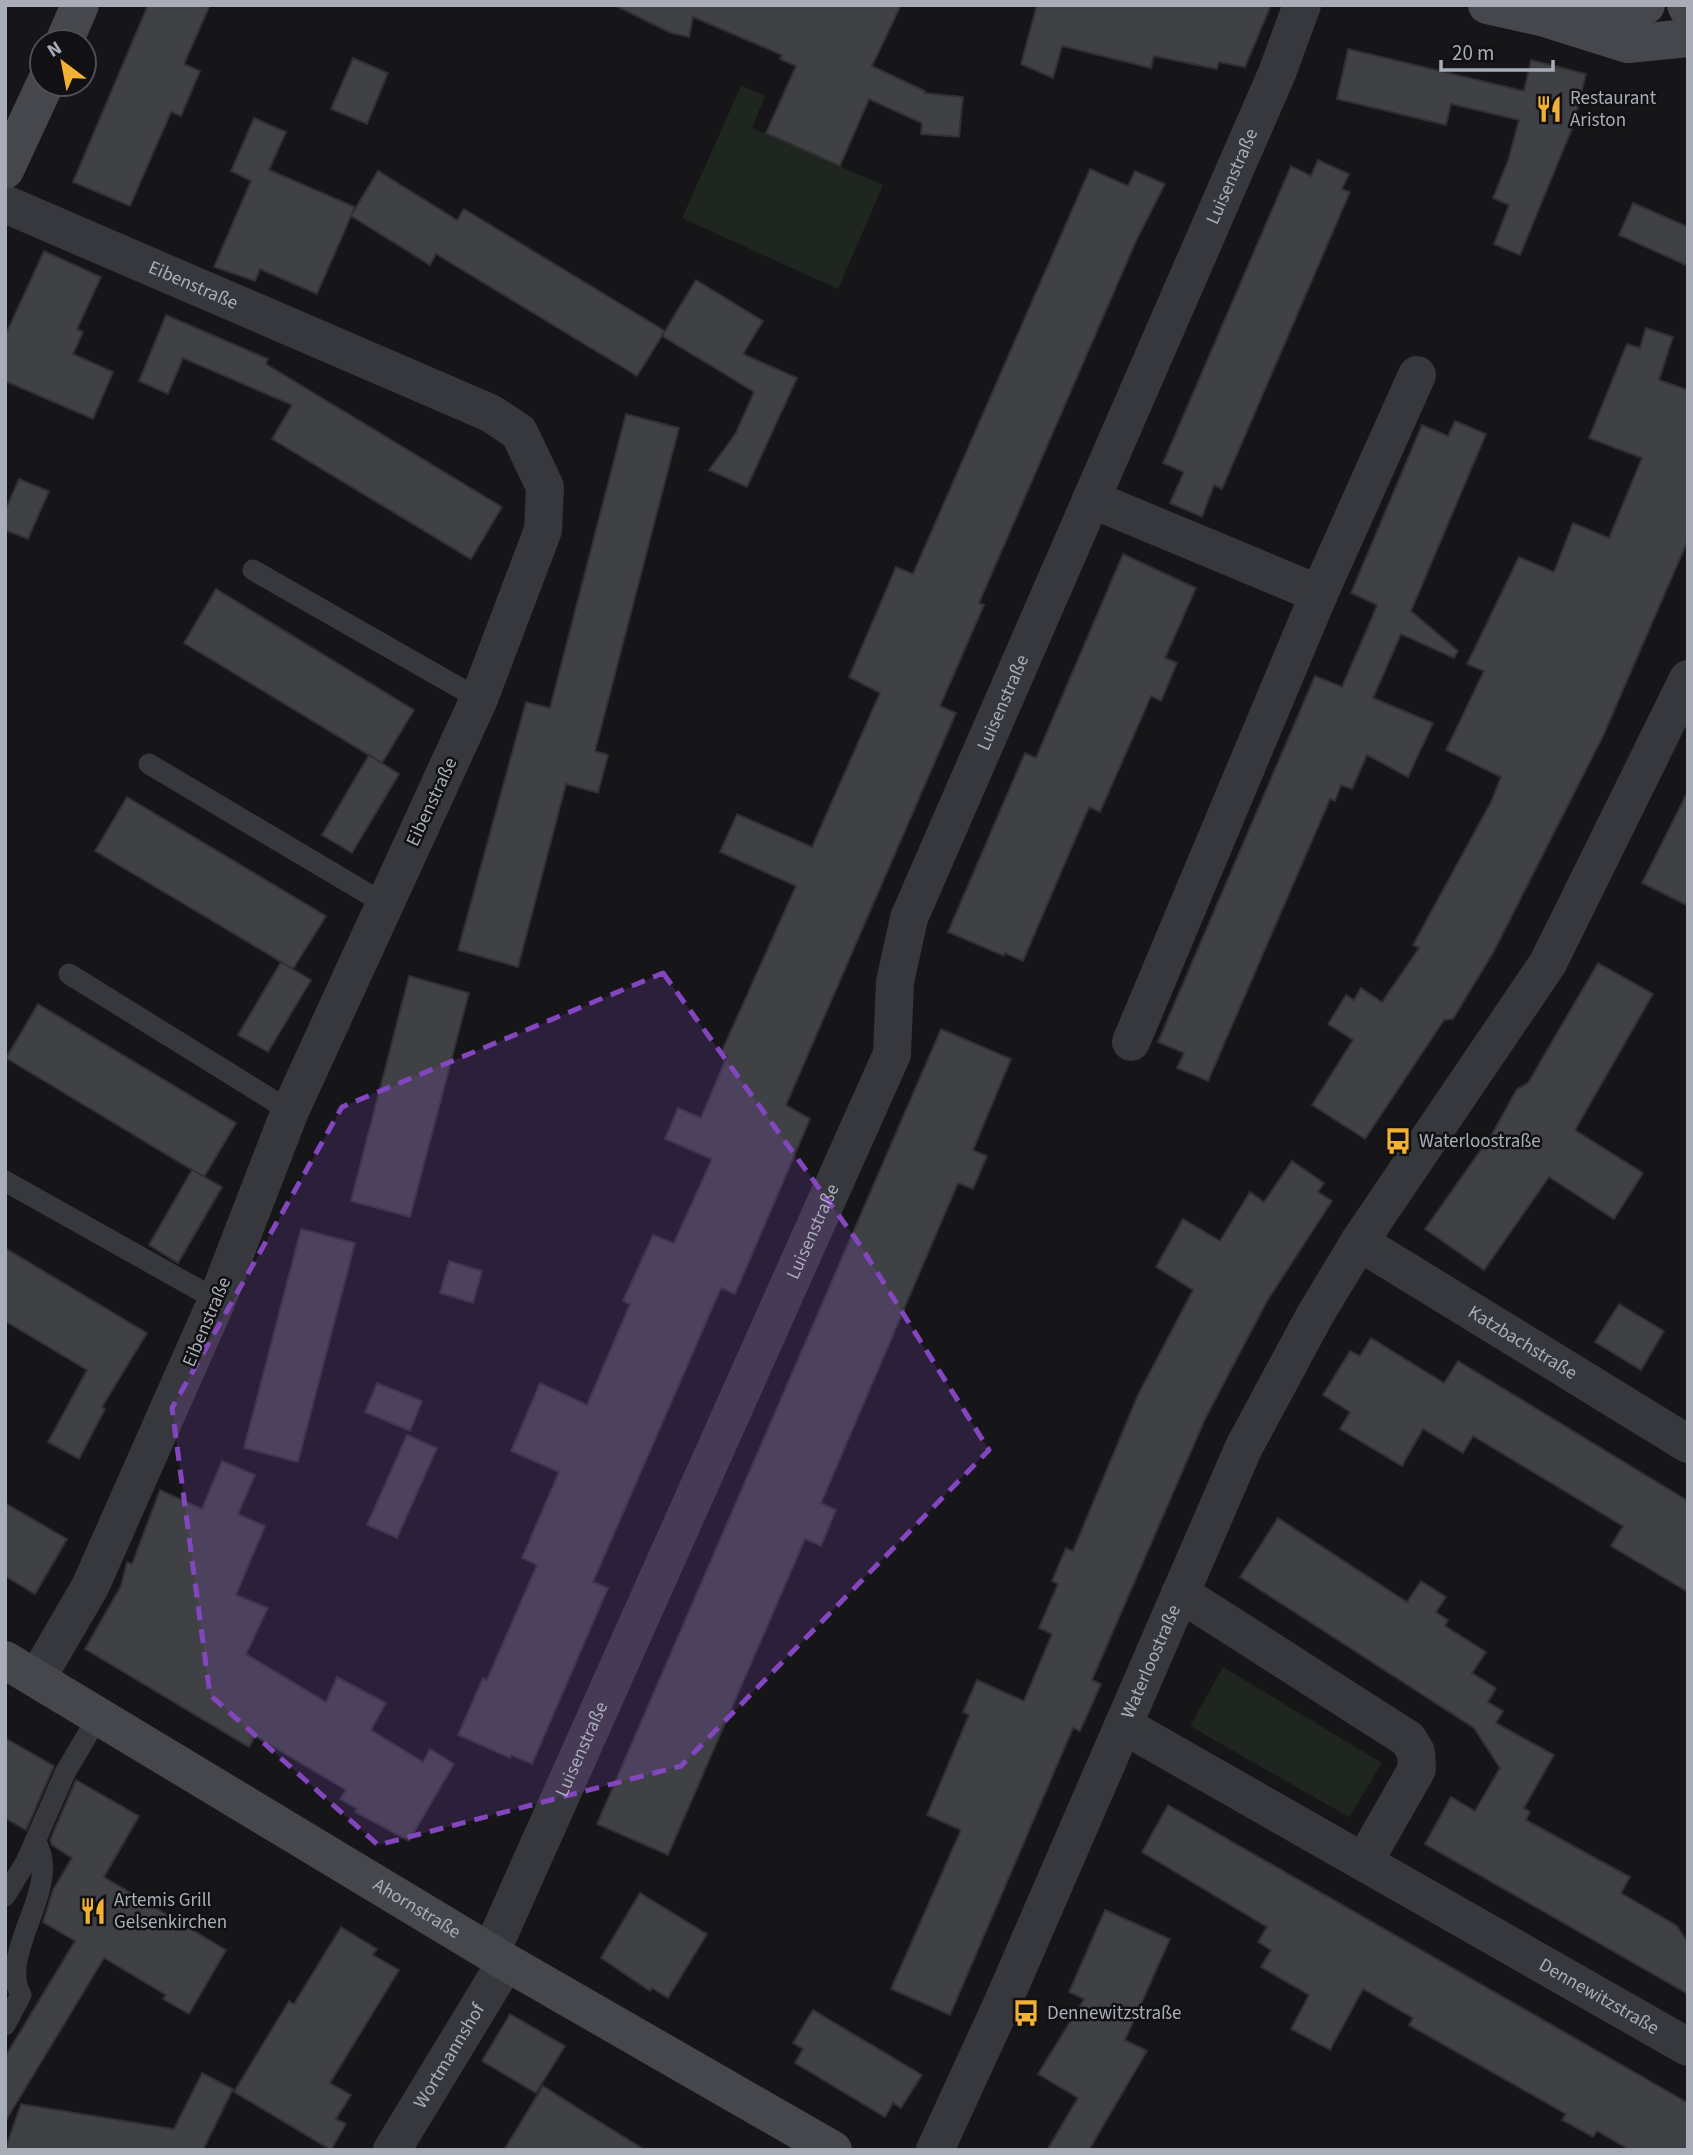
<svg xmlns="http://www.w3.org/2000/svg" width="1693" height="2155" viewBox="0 0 1693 2155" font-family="'Source Sans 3',sans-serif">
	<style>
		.green { fill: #1e261f }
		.building { fill: #404145; stroke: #303034; stroke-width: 2 }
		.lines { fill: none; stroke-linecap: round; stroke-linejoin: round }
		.lane { stroke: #37383d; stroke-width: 21 }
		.street { stroke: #37383d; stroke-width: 38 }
		.secondary { stroke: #45474d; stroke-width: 38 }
		.marked { fill: #8446be; fill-opacity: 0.2; stroke: #8446be; stroke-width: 5; stroke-dasharray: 14 9; stroke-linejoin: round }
		.labels { text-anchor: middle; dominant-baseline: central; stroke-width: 5; stroke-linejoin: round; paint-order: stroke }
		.poi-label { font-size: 19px; fill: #a8adb8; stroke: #111113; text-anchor: start }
		.street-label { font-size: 19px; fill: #a8adb8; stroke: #111113 }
	</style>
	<rect width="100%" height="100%" fill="#161618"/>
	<g class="green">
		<polygon points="741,86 765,96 752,128 883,185 838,289 682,218"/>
		<polygon points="1223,1667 1382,1763 1349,1817 1190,1726"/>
	</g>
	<g class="building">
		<polygon points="148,5 210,5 184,64 200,71 181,116 171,112 130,206 73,182"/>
		<polygon points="614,5 901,5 872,66 925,91 924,93 963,97 959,137 921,134 922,123 869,99 840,166 766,133 796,66 780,59 782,55 693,17 689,37 671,33"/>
		<polygon points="1037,5 1271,5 1245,67 1219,62 1217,69 1154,56 1151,68 1062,46 1053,78 1021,64"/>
		<polygon points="1348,49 1524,91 1531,60 1586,74 1573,126 1520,255 1494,244 1509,205 1493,198 1508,161 1519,120 1451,104 1446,125 1337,99"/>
		<polygon points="353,58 388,73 367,124 331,109"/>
		<polygon points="254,118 286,132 269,170 355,207 352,214 378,171 457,220 464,209 665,331 637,376 436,254 430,265 351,216 317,294 260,269 255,281 214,267 251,181 231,171"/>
		<polygon points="1318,160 1349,174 1342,189 1350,192 1222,489 1214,485 1202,517 1170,503 1184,472 1163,463 1291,166 1311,176"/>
		<polygon points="1090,169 1128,186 1135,171 1165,184 1136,241 979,603 984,605 940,706 956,713 786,1105 810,1119 735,1294 721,1288 593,1582 608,1588 532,1764 511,1755 510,1758 458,1735 483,1678 487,1680 537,1565 522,1558 559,1472 511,1451 540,1383 587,1405 630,1304 623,1301 653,1235 674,1243 712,1159 665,1139 678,1108 701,1118 727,1056 721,1053 796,886 720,852 737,814 812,847 880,693 849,677 896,567 913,574"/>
		<polygon points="1633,203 1688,227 1688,266 1619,235"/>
		<polygon points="44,251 101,277 77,329 83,332 73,354 113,372 93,419 5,381 5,336"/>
		<polygon points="696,280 763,321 743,354 797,378 747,487 709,470 736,433 754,392 662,336"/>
		<polygon points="166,315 268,359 266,364 502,507 471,559 272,439 292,405 183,358 168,394 139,381"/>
		<polygon points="1646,328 1673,337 1659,380 1688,390 1688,540 1603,736 1494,951 1453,1019 1444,1020 1365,1139 1312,1105 1353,1040 1328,1024 1346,995 1354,1000 1361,988 1382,1002 1419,948 1413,945 1491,802 1501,777 1446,750 1484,671 1467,664 1519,557 1554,572 1573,523 1609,538 1642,458 1589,438 1627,344 1640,348"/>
		<polygon points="626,414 679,428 595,751 608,755 598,793 566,784 518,967 458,950 526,702 550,708"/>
		<polygon points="1455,421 1486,434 1411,611 1458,651 1454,658 1401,634 1373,698 1433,723 1408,777 1367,755 1352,789 1341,785 1335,801 1330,799 1208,1081 1177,1068 1184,1053 1158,1042 1315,676 1342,687 1371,620 1377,605 1351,593 1422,425 1448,436"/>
		<polygon points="19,479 49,491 28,539 5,530 5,511"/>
		<polygon points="1123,554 1196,588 1165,658 1177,663 1161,701 1151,696 1100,812 1089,807 1023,961 1005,953 1004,956 948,932 1025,753 1036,758"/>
		<polygon points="216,589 414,710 382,763 184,643"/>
		<polygon points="369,755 399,774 352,853 322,835"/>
		<polygon points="1688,791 1688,906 1642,883"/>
		<polygon points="127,797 326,916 293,969 95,851"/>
		<polygon points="281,962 311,980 268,1052 238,1035"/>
		<polygon points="1598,963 1653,994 1575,1130 1643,1173 1614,1219 1549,1177 1484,1270 1425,1229 1492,1134 1517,1089 1528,1083"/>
		<polygon points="409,976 469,993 410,1217 351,1201"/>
		<polygon points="38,1004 236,1123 204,1177 6,1058"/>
		<polygon points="941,1029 1011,1059 973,1150 987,1156 973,1189 958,1183 821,1503 836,1510 821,1546 805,1539 668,1855 597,1824"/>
		<polygon points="1292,1161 1324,1183 1318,1192 1332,1201 1267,1301 1205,1419 1092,1680 1101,1684 1080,1731 1073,1728 950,2015 891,1989 961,1830 927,1815 969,1715 963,1712 977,1680 1024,1701 1052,1634 1039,1628 1058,1584 1052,1581 1066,1548 1073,1551 1138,1395 1193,1290 1156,1267 1183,1219 1220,1241 1250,1192 1264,1202"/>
		<polygon points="192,1170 222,1187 178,1263 149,1245"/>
		<polygon points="301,1229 355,1243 298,1462 244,1448"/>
		<polygon points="5,1248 147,1333 102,1407 105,1409 79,1459 48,1442 87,1370 5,1321"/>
		<polygon points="449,1261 482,1271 473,1303 440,1293"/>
		<polygon points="1619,1304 1664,1331 1641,1370 1595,1342"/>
		<polygon points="1371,1338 1444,1383 1458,1361 1688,1501 1688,1592 1611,1546 1623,1526 1473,1436 1463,1453 1423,1429 1402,1466 1340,1429 1350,1412 1323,1395 1350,1351 1360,1356"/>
		<polygon points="377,1383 422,1401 410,1431 365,1412"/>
		<polygon points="407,1435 437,1448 397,1538 367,1525"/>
		<polygon points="222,1461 255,1475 238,1514 265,1526 236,1595 268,1608 246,1654 326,1702 337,1677 386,1703 371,1730 423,1762 430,1749 454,1764 409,1841 355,1812 357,1809 340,1799 346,1790 255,1736 249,1747 85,1649 121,1586 127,1562 132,1564 160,1490 202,1509"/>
		<polygon points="5,1503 67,1539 35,1594 5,1576"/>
		<polygon points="1278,1518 1407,1602 1421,1581 1446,1597 1436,1612 1448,1620 1445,1626 1486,1652 1472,1673 1496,1688 1488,1702 1503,1711 1496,1723 1554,1755 1524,1808 1530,1812 1526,1820 1630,1877 1621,1893 1677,1926 1688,1943 1688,1994 1425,1844 1451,1797 1475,1811 1500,1768 1474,1728 1240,1577"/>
		<polygon points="5,1738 54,1766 26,1830 5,1818"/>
		<polygon points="76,1780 139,1816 104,1877 226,1950 189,2014 163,1999 166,1995 104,1958 5,2122 5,2057 75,1941 43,1922 53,1890 72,1858 52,1845 50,1840"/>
		<polygon points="1168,1805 1688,2103 1688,2150 1630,2150 1597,2131 1593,2137 1562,2120 1566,2114 1409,2025 1413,2018 1363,1989 1330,2050 1291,2029 1309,1995 1261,1967 1271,1950 1258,1942 1267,1927 1142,1852"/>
		<polygon points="640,1893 707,1934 668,1998 652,1988 650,1991 601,1958"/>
		<polygon points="1105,1910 1170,1939 1125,2040 1147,2051 1089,2150 1047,2150 1078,2098 1038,2074 1084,1999 1069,1992"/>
		<polygon points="341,1927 377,1949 373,1955 399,1970 330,2083 351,2095 336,2119 346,2124 331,2150 234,2092 289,2001 294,2004"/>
		<polygon points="813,2010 922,2075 901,2108 893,2103 885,2117 795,2063 803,2049 793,2043"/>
		<polygon points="510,2014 565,2046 536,2093 482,2061"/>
		<polygon points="202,2073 233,2089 203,2150 5,2150 21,2104 174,2129"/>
		<polygon points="543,2086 595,2119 645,2150 504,2150"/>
	</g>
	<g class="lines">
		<g class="lane">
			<polyline points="253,570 479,699"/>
			<polyline points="149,764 385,904"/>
			<polyline points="69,974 290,1111"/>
			<polyline points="5,1181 217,1300"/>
			<polyline points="5,1896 26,1862 65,1773 99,1715"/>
			<path d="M5,2025L21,1995C0,1959 48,1902 42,1861C42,1855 38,1847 36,1841"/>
		</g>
		<g class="street">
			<path id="s1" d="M5,204L490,413L519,432L545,487L543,530L479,699L290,1111L217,1300L90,1587L37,1678"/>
			<polyline points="1091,499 1319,594"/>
			<polyline points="1131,1042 1319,594 1417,375"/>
			<path id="s2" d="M1359,1242L1688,1444"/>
			<polyline points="1180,1593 1408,1739 1416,1752 1417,1769 1364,1862"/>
			<path id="s3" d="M1123,1725L1688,2047"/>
			<path id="s4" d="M491,1952L892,1054L895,982L909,918L1277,73L1302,5"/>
			<path id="s5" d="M392,2150L506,1962"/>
			<path id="s6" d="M935,2150L1003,2002L1244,1447L1315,1315L1359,1242L1548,963L1688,679"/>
		</g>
		<g class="secondary">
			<polyline points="1487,5 1545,18 1628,44 1688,38"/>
			<polyline points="1686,5 1688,9"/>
			<polyline points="1558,17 1646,5"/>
			<polyline points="64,42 80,5"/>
			<polyline points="5,170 45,84"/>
			<path id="s7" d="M5,1660L506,1962L833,2150"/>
		</g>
	</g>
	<path class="marked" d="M663,973L858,1242L989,1450L681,1766L378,1845L210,1695L172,1408L342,1107Z"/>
	<defs>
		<symbol id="restaurant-bare" viewBox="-9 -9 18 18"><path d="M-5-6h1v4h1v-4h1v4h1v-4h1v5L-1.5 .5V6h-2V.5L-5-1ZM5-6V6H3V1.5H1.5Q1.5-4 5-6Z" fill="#f2b134" stroke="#111113" stroke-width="2.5" paint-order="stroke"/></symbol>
		<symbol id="bus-bare" viewBox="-9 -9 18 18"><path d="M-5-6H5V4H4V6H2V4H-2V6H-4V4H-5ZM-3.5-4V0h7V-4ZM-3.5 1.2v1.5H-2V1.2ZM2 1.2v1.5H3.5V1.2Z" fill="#f2b134" stroke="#111113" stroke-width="2.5" paint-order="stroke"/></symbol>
	</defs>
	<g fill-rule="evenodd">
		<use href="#restaurant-bare" x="1530" y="90" width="38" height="38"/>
		<use href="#bus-bare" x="1379" y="1122" width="38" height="38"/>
		<use href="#restaurant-bare" x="74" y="1892" width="38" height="38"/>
		<use href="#bus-bare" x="1007" y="1994" width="38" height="38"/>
	</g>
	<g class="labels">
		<g class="poi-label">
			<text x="1570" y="98">Restaurant<tspan x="1570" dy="22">Ariston</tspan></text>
			<text x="1419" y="1141">Waterloostraße</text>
			<text x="114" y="1900">Artemis Grill<tspan x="114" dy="22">Gelsenkirchen</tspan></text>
			<text x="1047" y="2013">Dennewitzstraße</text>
		</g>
		<g class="street-label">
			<text stroke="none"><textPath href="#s4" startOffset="1930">Luisenstraße</textPath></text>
			<text stroke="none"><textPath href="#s1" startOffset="205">Eibenstraße</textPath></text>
			<text stroke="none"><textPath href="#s4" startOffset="1356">Luisenstraße</textPath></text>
			<text transform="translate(432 802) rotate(-65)">Eibenstraße</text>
			<text stroke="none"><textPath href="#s4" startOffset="789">Luisenstraße</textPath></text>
			<text transform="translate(207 1322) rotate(-67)">Eibenstraße</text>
			<text stroke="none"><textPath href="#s2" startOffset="192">Katzbachstraße</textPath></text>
			<text stroke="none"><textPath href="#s6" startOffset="534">Waterloostraße</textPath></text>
			<text stroke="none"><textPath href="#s4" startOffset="222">Luisenstraße</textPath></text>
			<text stroke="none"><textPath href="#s7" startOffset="481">Ahornstraße</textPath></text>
			<text stroke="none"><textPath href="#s3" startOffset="548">Dennewitzstraße</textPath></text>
			<text stroke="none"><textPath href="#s5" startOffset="110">Wortmannshof</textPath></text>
		</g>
	</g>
	<rect width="1693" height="2155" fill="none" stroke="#a8adb8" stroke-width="14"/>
	<g transform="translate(63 63) rotate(328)"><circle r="33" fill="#111113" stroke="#4d4f55" stroke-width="2"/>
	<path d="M0-5L12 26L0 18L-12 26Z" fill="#f2b134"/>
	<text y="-10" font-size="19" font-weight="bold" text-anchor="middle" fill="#a8adb8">N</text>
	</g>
	<path d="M1441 60v10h112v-10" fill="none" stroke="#a8adb8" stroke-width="3.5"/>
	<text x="1452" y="60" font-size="21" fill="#a8adb8" stroke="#111113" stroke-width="5" paint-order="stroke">20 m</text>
</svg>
